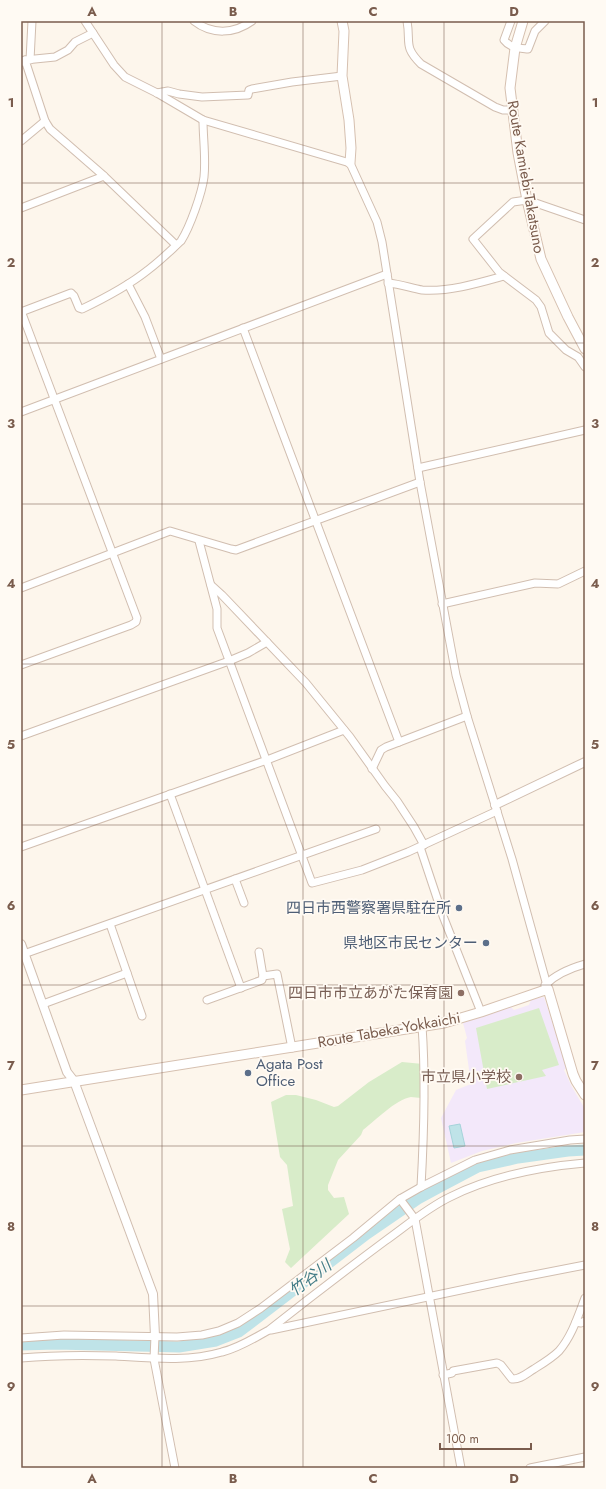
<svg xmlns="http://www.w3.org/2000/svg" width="606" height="1489" viewBox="0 0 606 1489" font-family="Jost,'Noto Sans JP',sans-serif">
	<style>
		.education { fill: #f3e8fa }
		.green { fill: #d8ecc9 }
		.water { fill: #bfe3e8; stroke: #a5d3da }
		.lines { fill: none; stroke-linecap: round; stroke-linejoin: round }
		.river { stroke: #bfe3e8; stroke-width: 11 }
		.minor-casing { stroke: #d1beb0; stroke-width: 9 }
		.tertiary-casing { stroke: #d1beb0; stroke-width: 10 }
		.secondary-casing { stroke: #d6c0b0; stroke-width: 11 }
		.minor { stroke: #fff; stroke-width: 7 }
		.tertiary { stroke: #fff; stroke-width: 8 }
		.secondary { stroke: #fff; stroke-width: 9 }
		.grid { fill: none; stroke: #7a5c4d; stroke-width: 1; stroke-opacity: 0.55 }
		.service-dot { fill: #5c6f8a; stroke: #fffaf3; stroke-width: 1.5 }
		.education-dot { fill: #8d6e63; stroke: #fffaf3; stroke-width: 1.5 }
		.labels { text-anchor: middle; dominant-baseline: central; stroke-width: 3.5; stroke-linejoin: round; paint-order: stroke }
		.street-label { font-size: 15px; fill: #7a5c4d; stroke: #fffaf3 }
		.service-label { font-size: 15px; fill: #4e5e75; stroke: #fffaf3; text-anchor: end }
		.education-label { font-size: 15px; fill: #785e54; stroke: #fffaf3; text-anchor: end }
		.water-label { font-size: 16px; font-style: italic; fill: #437c86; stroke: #fffaf3 }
		.neatline { fill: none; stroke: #7a5c4d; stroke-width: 1.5 }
		.grid-label { font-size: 13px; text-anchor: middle; font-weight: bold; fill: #7a5c4d }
	</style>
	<rect width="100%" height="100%" fill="#fdf6ec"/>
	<polygon class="education" points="544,997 567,1068 564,1070 572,1087 585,1109 585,1132 516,1143 482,1151 451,1163 441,1118 456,1090 471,1084 465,1041 467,1038 463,1023 511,1007 514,1010 529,1005 531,1000"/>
	<g class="green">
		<polygon points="539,1008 559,1065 542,1070 546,1076 487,1089 476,1028"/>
		<path d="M402,1062L423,1064L421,1098C418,1098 414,1097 411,1097C395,1100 376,1120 363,1130L361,1135L338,1160L328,1185V1190L334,1198L344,1197L349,1214L291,1268L285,1262L290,1249L282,1209L293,1206L287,1165L280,1157L271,1102L286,1095H296L316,1100L334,1107L338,1106L369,1082Z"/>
	</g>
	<polygon class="water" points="460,1124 465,1146 454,1148 449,1126"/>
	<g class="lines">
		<polyline class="river" points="21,1345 56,1344 179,1347 216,1341 239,1332 367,1234 418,1199 442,1186 478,1167 518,1158 568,1151 585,1150"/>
		<defs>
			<g id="minor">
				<polyline points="85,21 114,65 125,77 157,93 203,120 350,163 377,222 382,242 420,482 456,675 467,716 512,859 548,989"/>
				<path d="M194,21C212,35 234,34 252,21"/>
				<path d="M407,21C411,43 403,46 421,64L495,107L503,110H513"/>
				<path d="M511,21L504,40C510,48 519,48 528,49L535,31L545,21"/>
				<polyline points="25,60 45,121 50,129 104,176 176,245"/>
				<polyline points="30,60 32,21"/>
				<polyline points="22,62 25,60 55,57 68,50 75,42 93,33"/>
				<polyline points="157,93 168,91 179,94 202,97 248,95 249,90 252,89 292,82 342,76"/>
				<polyline points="21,141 45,121"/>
				<polyline points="21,208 104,176"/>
				<polyline points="585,220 527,200 513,202 473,239 499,272 536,300 541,307 549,333 566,350 578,357 585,367"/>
				<path d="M388,283C400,284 411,288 422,290C449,292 479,283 504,276"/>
				<polyline points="128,284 145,317 161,359"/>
				<polyline points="21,311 137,618 136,622 131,625 21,665"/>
				<path d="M21,312L71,293L74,296L79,308L82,309C105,298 128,286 148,270C160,261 170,251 181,241C190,227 202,193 204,177C206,158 203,138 203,120"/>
				<polyline points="243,328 399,742"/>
				<polyline points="21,412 387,274"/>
				<polyline points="418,468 585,430"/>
				<polyline points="199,541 217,609 217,628 312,883 362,870 408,852 497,811"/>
				<polyline points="211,585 222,595 306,683 350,737 385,786 397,801 414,827 424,845"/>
				<polyline points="21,588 170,531 231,549 236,550 420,482"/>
				<polyline points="442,604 535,583 558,584 585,571"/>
				<polyline points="21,736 229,661 248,653 267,642"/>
				<polyline points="372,769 381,750 386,747 467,716"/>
				<polyline points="170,794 241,988"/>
				<polyline points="21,847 267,760 344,730"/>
				<polyline points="420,847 443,916 481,1012"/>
				<polyline points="235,879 244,903"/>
				<polyline points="259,952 263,976 277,974 292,1048"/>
				<polyline points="21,955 376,829"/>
				<polyline points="127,973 142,1016"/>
				<path d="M545,985C556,974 571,968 585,964"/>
				<polyline points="207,1000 262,980 263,976"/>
				<polyline points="43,1004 127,973 110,924"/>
				<path d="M421,1187C424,1133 426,1080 422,1026"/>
				<polyline points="400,1199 415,1219 461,1468"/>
				<polyline points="576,1322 581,1323 585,1321"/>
				<polyline points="271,1330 518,1278 585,1265"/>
				<polyline points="155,1336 154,1359 175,1468"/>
				<polyline points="21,1338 64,1335 177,1337 202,1335 219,1331 238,1323 261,1308 353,1238 400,1199 421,1187 475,1160 510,1150 570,1140 585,1139"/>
				<path d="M21,1358C53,1355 84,1355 116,1356C151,1358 188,1362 222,1352C239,1348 254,1338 269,1330C307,1300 346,1270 385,1241C406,1226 427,1208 450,1197C492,1176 539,1167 585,1163"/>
				<path d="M443,1375L452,1373L453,1371L497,1363L501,1365L512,1379C520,1380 527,1373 534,1369C542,1364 552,1358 559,1351C572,1336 578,1316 585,1298"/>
				<polyline points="530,1468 585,1457"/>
			</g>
			<g id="tertiary">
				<polyline points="495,805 585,762"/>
				<polyline points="21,944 67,1072 74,1081 153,1294 155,1336"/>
			</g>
			<g id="secondary">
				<polyline points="342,21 344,31 342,76 349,120 351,148 350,163"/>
				<polyline points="523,21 515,48 510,88 518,153 527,200 541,259 568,317 585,349"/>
				<polyline points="21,1090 444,1023 481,1012 548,989 573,1074 576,1081 585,1095"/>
			</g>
		</defs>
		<use href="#minor" class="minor-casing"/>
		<use href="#tertiary" class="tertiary-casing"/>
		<use href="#secondary" class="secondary-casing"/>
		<use href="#minor" class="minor"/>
		<use href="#tertiary" class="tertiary"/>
		<use href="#secondary" class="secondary"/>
	</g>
	<path class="grid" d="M162,21V1468M303,21V1468M444,21V1468M21,183H585M21,343H585M21,504H585M21,664H585M21,825H585M21,985H585M21,1146H585M21,1306H585"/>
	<g class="service-dot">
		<circle cx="459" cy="908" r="4"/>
		<circle cx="486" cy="943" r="4"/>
		<circle cx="248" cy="1073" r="4"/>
	</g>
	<g class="education-dot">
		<circle cx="461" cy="993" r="4"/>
		<circle cx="519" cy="1077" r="4"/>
	</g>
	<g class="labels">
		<g class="street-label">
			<text transform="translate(526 177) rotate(80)">Route Kamiebi-Takatsuno</text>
			<text transform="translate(389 1030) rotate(-10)">Route Tabeka-Yokkaichi</text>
		</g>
		<g class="service-label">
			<text x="451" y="908">四日市西警察署県駐在所</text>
			<text x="478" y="943">県地区市民センター</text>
			<text x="256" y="1064" text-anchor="start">Agata Post<tspan x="256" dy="17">Office</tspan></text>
		</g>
		<g class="education-label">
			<text x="453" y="993">四日市市立あがた保育園</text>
			<text x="511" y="1077">市立県小学校</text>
		</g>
		<g class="water-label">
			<text transform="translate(310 1278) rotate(-37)">竹谷川</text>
		</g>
	</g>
	<rect width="606" height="1489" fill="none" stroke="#fffaf3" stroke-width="44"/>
	<path d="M440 1443v6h91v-6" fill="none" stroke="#7a5c4d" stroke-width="2"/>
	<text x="446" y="1443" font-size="12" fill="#7a5c4d" stroke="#fffaf3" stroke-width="3" paint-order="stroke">100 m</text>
	<rect x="22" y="22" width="562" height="1445" class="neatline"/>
	<g class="grid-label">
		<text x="92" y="16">A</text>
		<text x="233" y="16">B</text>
		<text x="373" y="16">C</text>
		<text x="514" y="16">D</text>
		<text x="11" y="107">1</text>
		<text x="595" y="107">1</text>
		<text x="11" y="267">2</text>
		<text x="595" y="267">2</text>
		<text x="11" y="428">3</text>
		<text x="595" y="428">3</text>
		<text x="11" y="588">4</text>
		<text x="595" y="588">4</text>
		<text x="11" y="749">5</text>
		<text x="595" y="749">5</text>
		<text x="11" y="910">6</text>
		<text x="595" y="910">6</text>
		<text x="11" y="1070">7</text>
		<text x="595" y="1070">7</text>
		<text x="11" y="1231">8</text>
		<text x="595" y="1231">8</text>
		<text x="11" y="1391">9</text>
		<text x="595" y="1391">9</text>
		<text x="92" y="1483">A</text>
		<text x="233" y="1483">B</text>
		<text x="373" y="1483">C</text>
		<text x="514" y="1483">D</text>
	</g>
</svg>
